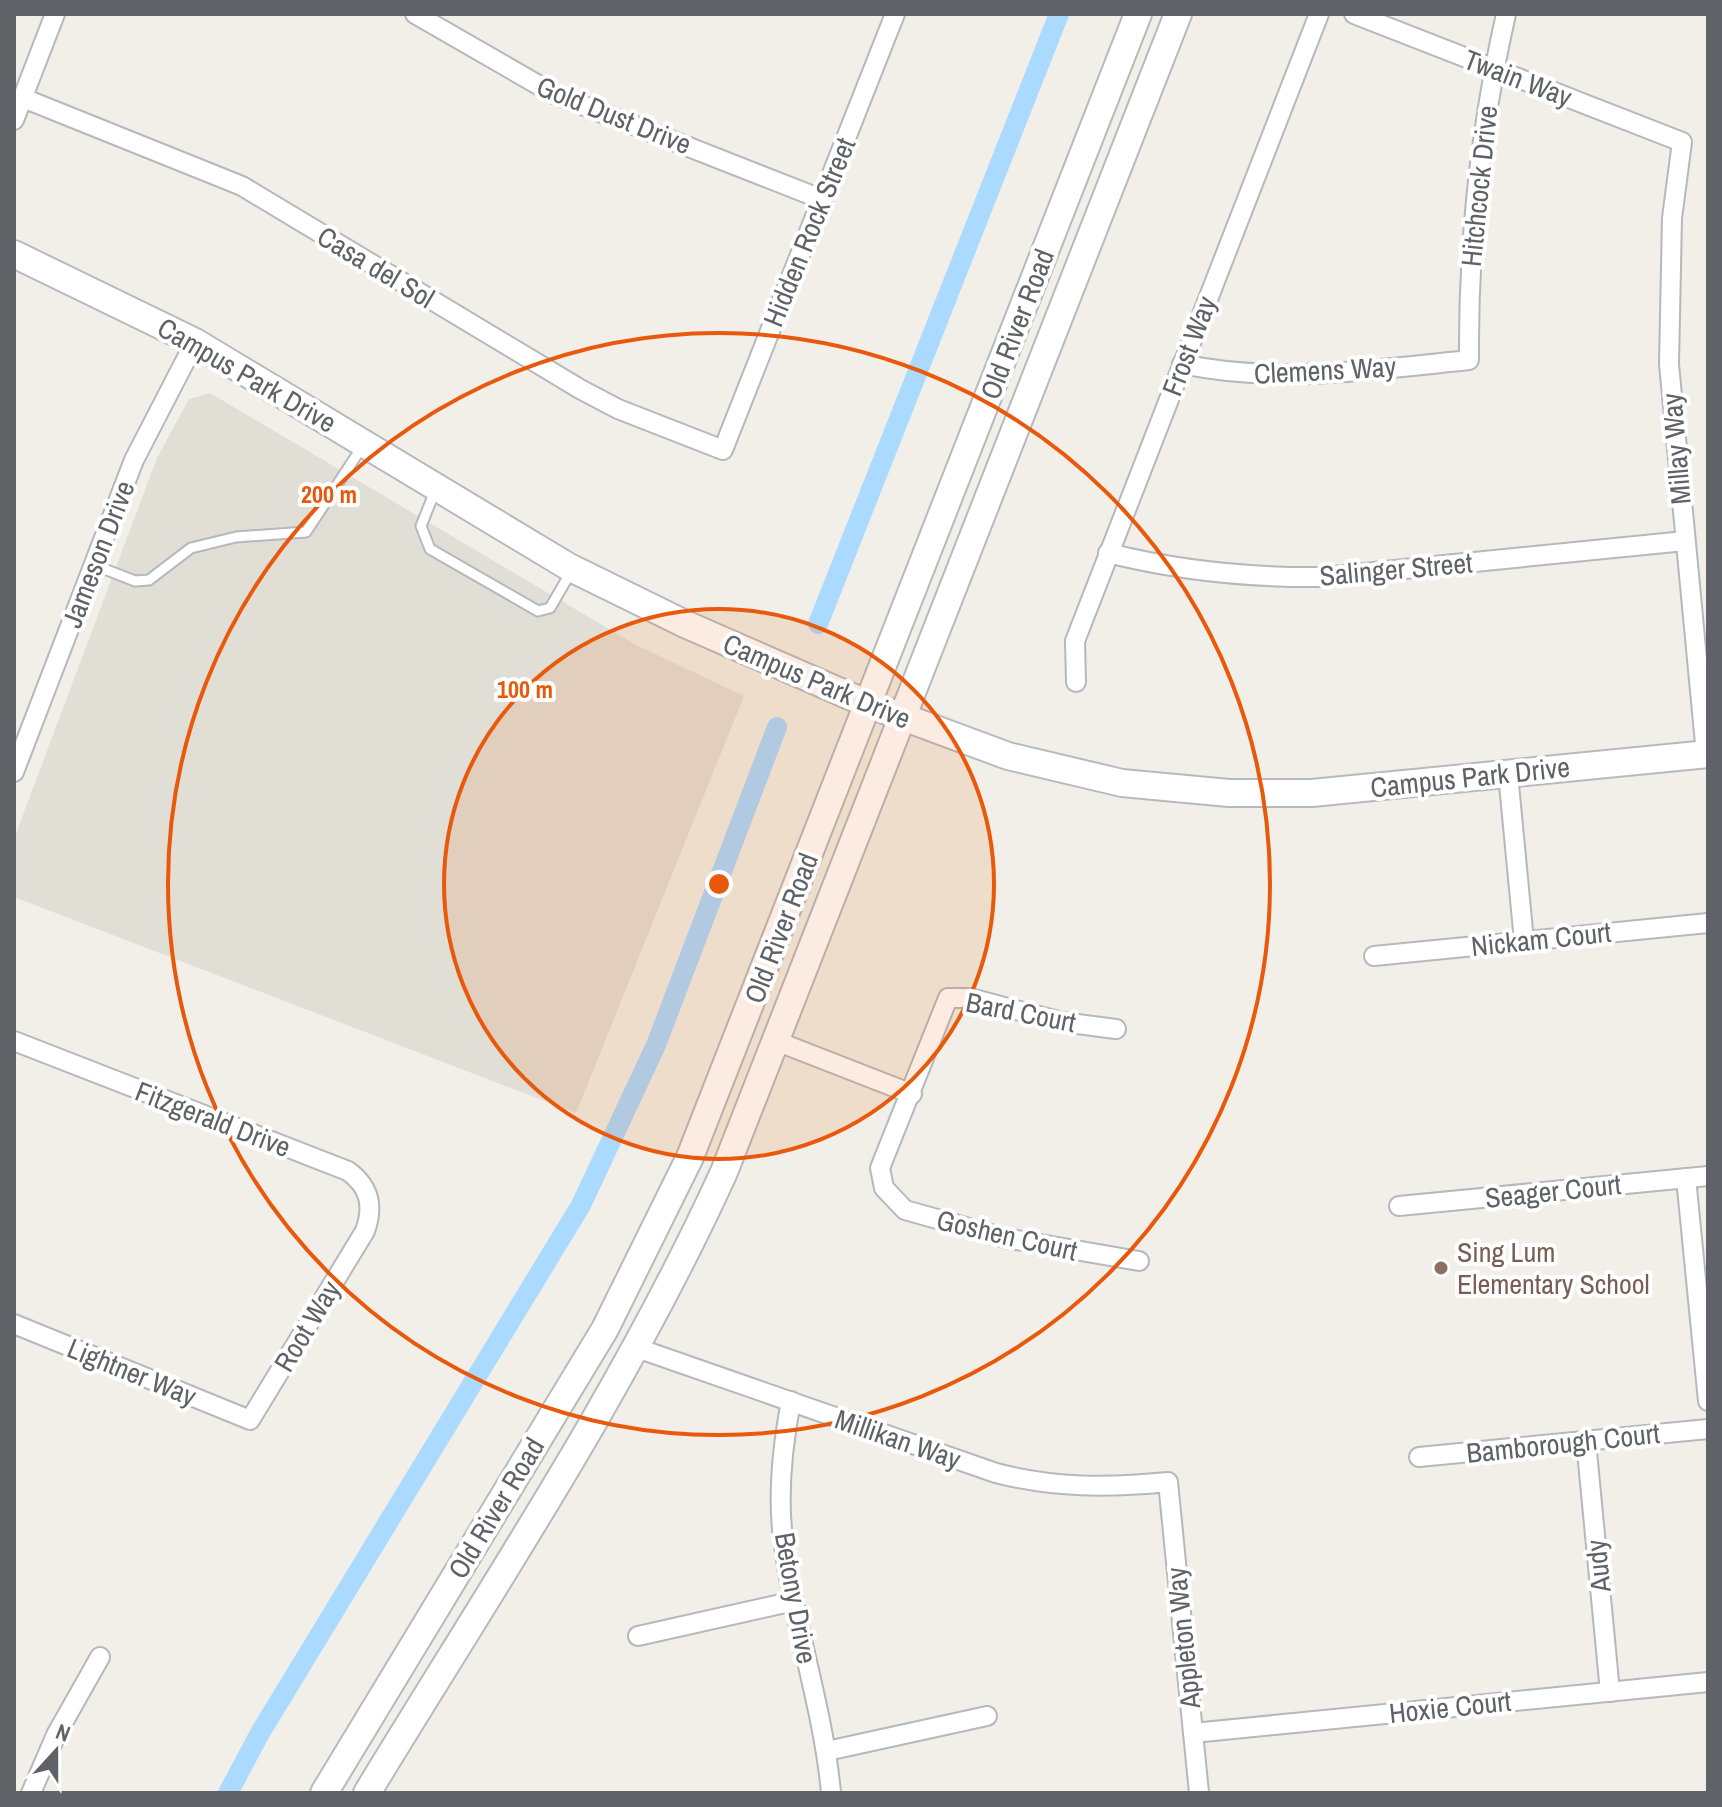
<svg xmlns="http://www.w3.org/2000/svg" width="1722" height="1807" viewBox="0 0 1722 1807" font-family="'Archivo Narrow',sans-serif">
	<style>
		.education { fill: #e1ded6 }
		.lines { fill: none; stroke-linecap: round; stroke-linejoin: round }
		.canal { stroke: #aadaff; stroke-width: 20 }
		.lane-casing { stroke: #b5b8bc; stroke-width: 13 }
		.street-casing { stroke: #b5b8bc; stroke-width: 22 }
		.secondary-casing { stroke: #b6babf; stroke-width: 30 }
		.lane { stroke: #fff; stroke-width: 9 }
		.street { stroke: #fff; stroke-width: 18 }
		.secondary { stroke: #fff; stroke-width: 26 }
		.ring { fill: none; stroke: #e8590c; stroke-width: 4 }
		.education-dot { fill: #8d6e63; stroke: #fff; stroke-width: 3 }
		.labels { text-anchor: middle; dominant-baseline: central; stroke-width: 8; stroke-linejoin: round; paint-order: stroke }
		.street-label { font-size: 28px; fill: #5f6368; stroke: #fff }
		.education-label { font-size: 28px; fill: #785e54; stroke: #fff; text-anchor: start }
		.centre { fill: #e8590c; stroke: #fff; stroke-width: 4 }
		.ring-label { font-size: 24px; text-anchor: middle; font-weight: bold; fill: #e8590c; stroke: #fff; stroke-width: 8; stroke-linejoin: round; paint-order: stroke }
	</style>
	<rect width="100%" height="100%" fill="#f1efe8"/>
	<polygon class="education" points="210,393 636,645 744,696 576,1113 14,897 14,839 157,458 189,399"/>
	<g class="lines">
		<g class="canal">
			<polyline points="818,624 1059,14"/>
			<polyline points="228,1793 260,1733 581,1205 656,1045 777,727"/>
		</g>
		<defs>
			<g id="lane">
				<polyline points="435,491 421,526 430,549 538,611 550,608 572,570"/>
				<polyline points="94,565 135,581 149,580 191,548 236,537 306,532 364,444"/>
			</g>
			<g id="street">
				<polyline points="415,14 554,94 821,199"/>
				<polyline points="1354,14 1682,142 1672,218 1669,364 1706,754"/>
				<polyline points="23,98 242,186 580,389 618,409 723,450 895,14"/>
				<polyline points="14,120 55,14"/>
				<path d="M1182,364C1278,384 1372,370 1469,360C1468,242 1480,129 1506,14"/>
				<path d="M1108,553C1180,571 1249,578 1324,577L1685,541"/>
				<polyline points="1076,682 1075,641 1319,14"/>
				<polyline points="14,772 134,460 195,342"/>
				<polyline points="1508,774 1524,941"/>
				<polyline points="1374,956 1708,923"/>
				<polyline points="1116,1029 1062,1022 970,998 948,998 880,1168 884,1188 905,1210 1005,1238 1139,1261"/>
				<path d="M14,1041L348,1171C370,1187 374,1206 365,1231L250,1420L14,1324"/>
				<polyline points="776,1041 912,1094"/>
				<polyline points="1686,1178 1708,1401"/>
				<polyline points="1399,1206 1708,1176"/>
				<path d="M637,1348L996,1473C1054,1488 1108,1488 1168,1482L1199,1793"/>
				<path d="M791,1401C783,1443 778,1486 782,1529C791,1618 823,1704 831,1793"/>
				<polyline points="1586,1441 1610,1692"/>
				<polyline points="1419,1457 1708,1429"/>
				<polyline points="638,1636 794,1601"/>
				<polyline points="1193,1733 1708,1682"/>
				<polyline points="827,1751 987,1716"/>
				<polyline points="31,1793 56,1735 100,1657"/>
			</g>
			<g id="secondary">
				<polyline points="14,254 195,342 569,567 685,624 868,704 1008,756 1122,783 1229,793 1312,793 1708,754"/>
				<polyline points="324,1793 605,1329 690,1157 1138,14"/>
				<path d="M367,1793C491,1589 625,1389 724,1172L1178,14"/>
			</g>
		</defs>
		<use href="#lane" class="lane-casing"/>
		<use href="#street" class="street-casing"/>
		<use href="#secondary" class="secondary-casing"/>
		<use href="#lane" class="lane"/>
		<use href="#street" class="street"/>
		<use href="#secondary" class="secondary"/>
	</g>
	<circle cx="719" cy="884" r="275" fill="#e8590c" fill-opacity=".12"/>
	<g class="ring">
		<circle cx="719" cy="884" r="275"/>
		<circle cx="719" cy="884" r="551"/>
	</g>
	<circle class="education-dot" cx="1441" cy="1268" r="8"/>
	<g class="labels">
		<g class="street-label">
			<text transform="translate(1518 78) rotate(21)">Twain Way</text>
			<text transform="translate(614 115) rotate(22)">Gold Dust Drive</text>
			<text transform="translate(1479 186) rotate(-84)">Hitchcock Drive</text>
			<text transform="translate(809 232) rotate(-68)">Hidden Rock Street</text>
			<text transform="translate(376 267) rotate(31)">Casa del Sol</text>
			<text transform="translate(1017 324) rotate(-69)">Old River Road</text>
			<text transform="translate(1189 346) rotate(-69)">Frost Way</text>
			<text transform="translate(1325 370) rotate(-3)">Clemens Way</text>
			<text transform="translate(247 375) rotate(30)">Campus Park Drive</text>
			<text transform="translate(1676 449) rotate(-95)">Millay Way</text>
			<text transform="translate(98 554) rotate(-69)">Jameson Drive</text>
			<text transform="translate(1396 569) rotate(-5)">Salinger Street</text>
			<text transform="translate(817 681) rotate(23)">Campus Park Drive</text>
			<text transform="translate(1470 777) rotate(-6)">Campus Park Drive</text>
			<text transform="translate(781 928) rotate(-69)">Old River Road</text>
			<text transform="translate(1541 939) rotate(-6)">Nickam Court</text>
			<text transform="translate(1021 1012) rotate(11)">Bard Court</text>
			<text transform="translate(213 1119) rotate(21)">Fitzgerald Drive</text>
			<text transform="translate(1553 1191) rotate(-6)">Seager Court</text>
			<text transform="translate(1007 1235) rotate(13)">Goshen Court</text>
			<text transform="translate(307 1326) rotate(-59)">Root Way</text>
			<text transform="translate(132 1372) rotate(22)">Lightner Way</text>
			<text transform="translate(898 1439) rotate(19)">Millikan Way</text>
			<text transform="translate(1563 1443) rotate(-6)">Bamborough Court</text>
			<text transform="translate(496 1508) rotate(-59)">Old River Road</text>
			<text transform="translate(1598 1566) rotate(-96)">Audy</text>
			<text transform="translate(796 1598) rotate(80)">Betony Drive</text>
			<text transform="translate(1183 1638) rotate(-96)">Appleton Way</text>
			<text transform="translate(1450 1707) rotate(-6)">Hoxie Court</text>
		</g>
		<g class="education-label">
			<text x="1457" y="1252">Sing Lum<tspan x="1457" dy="32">Elementary School</tspan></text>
		</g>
	</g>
	<circle cx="719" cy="884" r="12" class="centre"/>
	<g class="ring-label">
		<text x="329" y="503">200 m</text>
		<text x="525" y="698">100 m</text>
	</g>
	<rect width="1722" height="1807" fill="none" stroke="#5f6368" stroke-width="32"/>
	<g transform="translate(56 1751) rotate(21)" stroke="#ffffff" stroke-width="6" paint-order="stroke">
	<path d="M0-6L14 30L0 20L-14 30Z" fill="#5f6368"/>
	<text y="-12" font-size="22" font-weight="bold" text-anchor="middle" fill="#5f6368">N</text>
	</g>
</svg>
